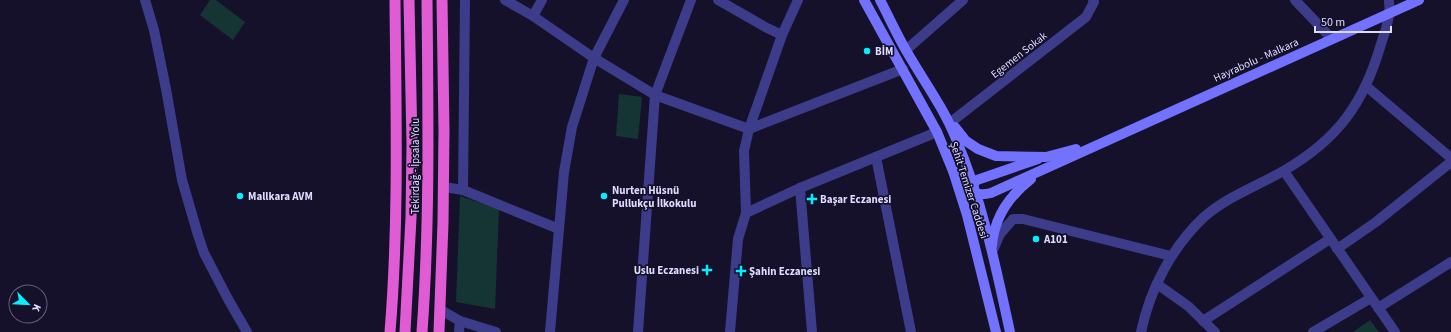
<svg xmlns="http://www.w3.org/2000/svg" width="1451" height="332" viewBox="0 0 1451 332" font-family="'Source Sans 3',sans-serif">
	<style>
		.green { fill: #143533 }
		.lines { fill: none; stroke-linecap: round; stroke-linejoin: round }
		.minor { stroke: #3d3c8a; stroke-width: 10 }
		.tertiary { stroke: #3d3c8a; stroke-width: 10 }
		.secondary { stroke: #7272ff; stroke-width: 10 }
		.trunk { stroke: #e05cd5; stroke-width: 11 }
		.poi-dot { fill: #07ecff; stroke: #15112b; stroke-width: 1.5 }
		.labels { text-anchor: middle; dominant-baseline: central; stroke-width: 3.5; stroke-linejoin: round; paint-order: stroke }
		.poi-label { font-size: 11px; font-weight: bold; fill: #dedbff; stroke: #15112b; text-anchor: start }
		.street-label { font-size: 11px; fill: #dedbff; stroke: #15112b }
	</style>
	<rect width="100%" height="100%" fill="#15112b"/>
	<g class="green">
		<polygon points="210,0 216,0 245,22 233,40 200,15"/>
		<polygon points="619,94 642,97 638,139 616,136"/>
		<polygon points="460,196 499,209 495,309 456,302"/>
		<polygon points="1370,320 1379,332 1353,332"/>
	</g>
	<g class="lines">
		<g class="minor">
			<polyline points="465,0 463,190 559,229"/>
			<polyline points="505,0 533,16 594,58 655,95 749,129 903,69"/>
			<polyline points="718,0 767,28 782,35"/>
			<polyline points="1295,0 1332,39"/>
			<polyline points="533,16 542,0"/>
			<polyline points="906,50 963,0"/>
			<polyline points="1366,86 1451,158"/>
			<polyline points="951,122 1086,17 1094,2 1093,0"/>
			<polyline points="876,157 911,332"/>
			<polyline points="1284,171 1395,332"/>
			<polyline points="444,187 463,190"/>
			<polyline points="800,188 812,332"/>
			<polyline points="746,213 800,188 937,132"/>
			<polyline points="1337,249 1376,222 1451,162"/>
			<polyline points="993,250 1000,234 1013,219 1023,219 1171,256"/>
			<polyline points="1157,284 1188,306 1215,332"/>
			<polyline points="1378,308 1451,262"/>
			<polyline points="441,310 460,321 496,332"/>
			<polyline points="1203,321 1330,239"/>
			<polyline points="459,332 460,321"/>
			<polyline points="550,332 564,172 572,127 594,58 624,0"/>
			<polyline points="638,332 655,95 691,0"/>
			<polyline points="730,332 738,239 746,213 744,151 749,129 782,35 798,0"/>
			<path d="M1141,332C1150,289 1172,247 1204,217C1228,196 1258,186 1285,170C1338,139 1364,103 1381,44C1384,34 1389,23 1389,12C1390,8 1389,4 1389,0"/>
			<polyline points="1313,332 1371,298"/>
		</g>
		<polyline class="tertiary" points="145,0 154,30 166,89 182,180 198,235 204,253 228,299 247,332"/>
		<g class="secondary">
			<polyline points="864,0 937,132 953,171 967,215 996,332"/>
			<path d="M880,0C889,17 897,35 907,52C923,80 944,108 956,139C982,200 996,267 1010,332"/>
			<polyline points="955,127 966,141 978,149 996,156 1046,157 1076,149"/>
			<path d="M953,171C963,187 971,198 991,193L1419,0"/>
			<polyline points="969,188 977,180 1038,159"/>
			<path d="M992,246C994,218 1009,196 1031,179"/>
		</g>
		<g class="trunk">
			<path d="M390,332C399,222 396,111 395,0"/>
			<polyline points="405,332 411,218 412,144 409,0"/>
			<path d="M422,332C430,221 428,111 427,0"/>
			<polyline points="439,332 443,223 444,130 442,0"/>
		</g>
	</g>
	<g class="poi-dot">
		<circle cx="867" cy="51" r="4"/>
		<circle cx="240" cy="196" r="4"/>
		<circle cx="604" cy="196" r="4"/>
		<path d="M810 193h4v4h4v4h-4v4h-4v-4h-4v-4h4z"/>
		<circle cx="1036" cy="239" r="4"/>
		<path d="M705 264h4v4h4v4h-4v4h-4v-4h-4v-4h4z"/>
		<path d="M739 265h4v4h4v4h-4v4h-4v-4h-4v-4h4z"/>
	</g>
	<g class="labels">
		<g class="poi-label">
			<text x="875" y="51">BİM</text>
			<text x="612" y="190">Nurten Hüsnü<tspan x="612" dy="13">Pullukçu İlkokulu</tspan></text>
			<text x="248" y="196">Mallkara AVM</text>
			<text x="820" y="199">Başar Eczanesi</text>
			<text x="1044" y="239">A101</text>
			<text x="699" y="270" text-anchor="end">Uslu Eczanesi</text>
			<text x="749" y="271">Şahin Eczanesi</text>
		</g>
		<g class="street-label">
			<text transform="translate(1019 55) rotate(-38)">Egemen Sokak</text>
			<text transform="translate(1256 60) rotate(-24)">Hayrabolu - Malkara</text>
			<text transform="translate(415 166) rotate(-90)">Tekirdağ - İpsala Yolu</text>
			<text transform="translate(969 190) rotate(72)">Şehit Temizer Caddesi</text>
		</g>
	</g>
	<g transform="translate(28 304) rotate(114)"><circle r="19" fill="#15112b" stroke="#656280"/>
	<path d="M0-3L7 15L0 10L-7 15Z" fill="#07ecff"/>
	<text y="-6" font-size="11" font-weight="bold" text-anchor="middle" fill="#dedbff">K</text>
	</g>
	<path d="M1315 26v6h76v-6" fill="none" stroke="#dedbff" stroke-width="2"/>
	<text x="1321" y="26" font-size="12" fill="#dedbff" stroke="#15112b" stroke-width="3" paint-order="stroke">50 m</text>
</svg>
